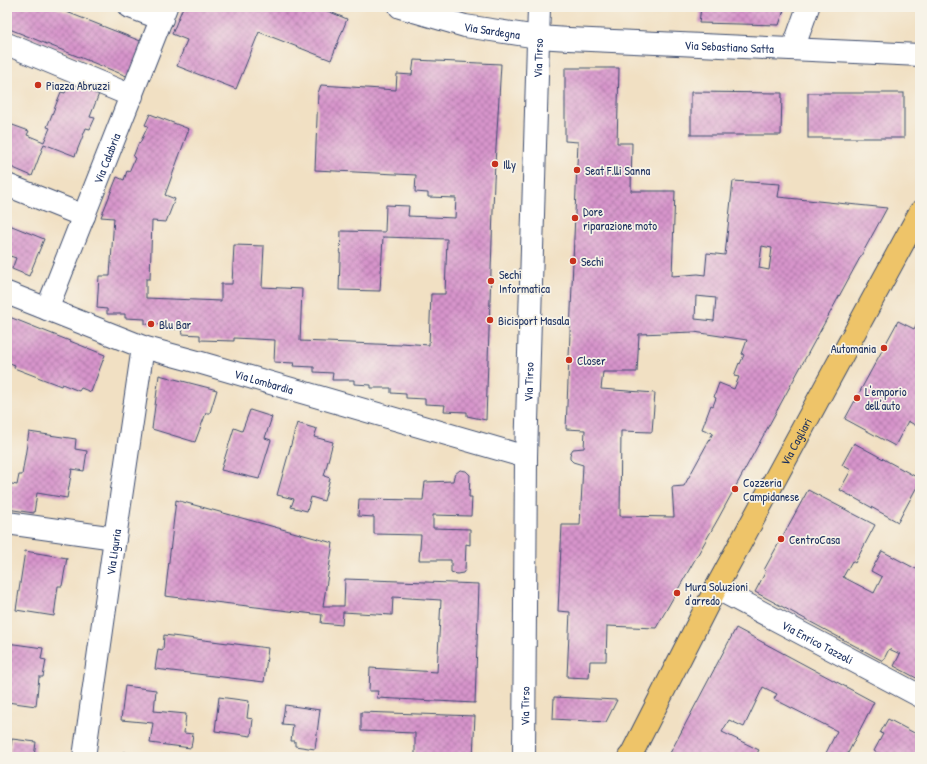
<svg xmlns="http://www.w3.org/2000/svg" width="927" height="764" viewBox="0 0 927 764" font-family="'Patrick Hand',sans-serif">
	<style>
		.building { fill: url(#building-cross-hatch); fill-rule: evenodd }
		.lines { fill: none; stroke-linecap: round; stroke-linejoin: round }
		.minor-casing { stroke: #3b4a6d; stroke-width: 24 }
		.major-casing { stroke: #3b4a6d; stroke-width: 24 }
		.minor { stroke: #fff; stroke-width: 22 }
		.major { stroke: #eec469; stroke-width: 22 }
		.poi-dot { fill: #c8321e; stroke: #f7f3e8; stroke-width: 1.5 }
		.labels { text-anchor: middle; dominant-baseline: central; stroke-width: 3.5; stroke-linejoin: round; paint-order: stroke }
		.street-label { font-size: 12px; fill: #1b2f5e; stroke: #f7f3e8 }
		.poi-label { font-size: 12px; fill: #1b2f5e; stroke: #f7f3e8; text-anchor: start }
	</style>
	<defs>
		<pattern id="building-cross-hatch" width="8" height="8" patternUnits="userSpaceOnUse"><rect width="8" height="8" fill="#d794cb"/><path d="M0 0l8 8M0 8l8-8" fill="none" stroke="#ae79a8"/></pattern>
	</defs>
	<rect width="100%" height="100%" fill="#f7f3e8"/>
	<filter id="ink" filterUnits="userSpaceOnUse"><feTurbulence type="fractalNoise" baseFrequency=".025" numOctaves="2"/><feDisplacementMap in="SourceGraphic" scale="8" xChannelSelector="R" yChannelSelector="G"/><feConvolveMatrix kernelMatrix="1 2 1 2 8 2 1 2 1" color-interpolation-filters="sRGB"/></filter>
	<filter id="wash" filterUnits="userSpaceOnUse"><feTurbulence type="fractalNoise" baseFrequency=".012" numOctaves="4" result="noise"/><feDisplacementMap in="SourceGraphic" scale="16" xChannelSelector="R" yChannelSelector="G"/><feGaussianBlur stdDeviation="0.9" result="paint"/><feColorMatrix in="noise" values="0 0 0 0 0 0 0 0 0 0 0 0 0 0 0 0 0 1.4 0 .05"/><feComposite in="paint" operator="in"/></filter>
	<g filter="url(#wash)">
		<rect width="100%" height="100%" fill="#f1e0c3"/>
		<g id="blocks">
			<g class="building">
				<polygon points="7,7 54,7 143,42 129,77 7,28"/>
				<polygon points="183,7 318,7 347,19 331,60 259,32 236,89 177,66 187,40 172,34"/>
				<polygon points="701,7 785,7 779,25 699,23"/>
				<polygon points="414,60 501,64 494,181 486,420 467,416 467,412 444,411 445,405 425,404 425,399 406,398 406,394 391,393 391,388 371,388 371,385 354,384 354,380 332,380 333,373 314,372 314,367 293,366 294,363 274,362 275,340 234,338 234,341 200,340 200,335 182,334 183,329 164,329 164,325 145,324 145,319 125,318 125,314 107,314 107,309 97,308 99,276 110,276 114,218 101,217 117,177 124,180 127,171 129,172 135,158 133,157 139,142 140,143 148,126 145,125 150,114 189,129 165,195 175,199 166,222 152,221 150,279 146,279 146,298 221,301 221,284 232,284 234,245 264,246 262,287 302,289 300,341 401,345 401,343 429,345 431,294 445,294 447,239 383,237 380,291 339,290 341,231 385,232 386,205 409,206 408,216 455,218 456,198 428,197 428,193 415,192 416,175 315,170 318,93 321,85 396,90 397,74 412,75"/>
				<path d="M565,68H619L617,143H632L631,191H675L672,276L698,274L705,275L707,253L725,255L733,181L780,184L778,197L887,208L718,519L656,628L607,626L606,661H590L589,678L567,677L570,612L558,611L562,525H580L583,465L573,462L570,459V455L571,452L573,449L584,448L585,430L566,429L578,142L565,141ZM762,246L772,248L769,270L759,268ZM696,296L716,298L714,321L695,319ZM694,332L747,340L742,354L744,355L740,364L739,363L734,376L739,377L734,389L719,383L714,397L716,398L713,406L711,405L702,429L713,433L684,486L672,487L674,517L620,516L621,431L652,432L655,393L601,389L603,372H637L639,334Z"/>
				<polygon points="71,79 100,91 90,117 95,118 90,129 86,128 75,156 44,144 32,176 11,167 10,171 7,170 7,123 29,131 27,135 44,142 50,128 47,127 61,92 65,93"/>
				<polygon points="691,92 782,93 781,135 691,135"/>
				<rect x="808" y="93" width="96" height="45"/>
				<polygon points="7,224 44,239 29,276 12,269 16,258 7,255"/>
				<polygon points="7,316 105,355 91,392 81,388 79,391 62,384 61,386 14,368 15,365 7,362"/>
				<polygon points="920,317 920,428 908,421 895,446 845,419 898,321 914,329"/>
				<polygon points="159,375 217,390 210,413 206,413 195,442 152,429"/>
				<polygon points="250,410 272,417 265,438 271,440 259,479 221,470 234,428 242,431"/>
				<polygon points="297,423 317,429 314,437 333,442 324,476 330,478 324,501 311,497 307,511 291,507 294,499 277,495"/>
				<polygon points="29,432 76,439 75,449 87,451 84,471 72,469 67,498 37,493 34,513 7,509 7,483 17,485 19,475 22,475"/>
				<polygon points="854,443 920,479 920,481 898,522 840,490 851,470 842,465"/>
				<polygon points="460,470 466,471 470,475 469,497 472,497 471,516 433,515 433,528 470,529 470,545 466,544 465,570 463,573 457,574 451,572 451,560 419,560 421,535 374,534 374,517 358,516 359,499 423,500 425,482 453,481 454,476 455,474"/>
				<polygon points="808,490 875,525 855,563 852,561 843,577 874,593 882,577 871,571 882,551 916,569 920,562 920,614 918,619 920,620 920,680 894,666 900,654 889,649 883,661 755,592 766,571 764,570"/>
				<polygon points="176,500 333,543 323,606 344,606 345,579 479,584 475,703 377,698 378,691 369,691 370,668 437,672 441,600 393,597 392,615 343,612 342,625 321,623 322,615 165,596"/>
				<polygon points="25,551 67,558 62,586 58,586 54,616 16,610"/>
				<polygon points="736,628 874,702 846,757 824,757 837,731 774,699 777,694 763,687 744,727 729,720 722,732 759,750 755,757 668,757"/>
				<polygon points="164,635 268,648 264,682 155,669 158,649 163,650"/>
				<polygon points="7,643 43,648 41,659 46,660 43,677 39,677 36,706 7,702"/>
				<polygon points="125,686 156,690 154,711 186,714 184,733 193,734 191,748 150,743 153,723 121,720"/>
				<polygon points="219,697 249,701 247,718 253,719 251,736 215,731"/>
				<polygon points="554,697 617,700 606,722 553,719"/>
				<polygon points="285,705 320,710 315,749 295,746 295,741 291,741 293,725 282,724"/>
				<polygon points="361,712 475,716 473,757 415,757 415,733 361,731"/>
				<polygon points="888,719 920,736 920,757 884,757 874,751 883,734 880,733"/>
				<polygon points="12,739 36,742 34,757 9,757"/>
				<polygon points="123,752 155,756 155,757 122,757"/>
			</g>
		</g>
	</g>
	<g filter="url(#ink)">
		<use href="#blocks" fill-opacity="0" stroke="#3b4a6d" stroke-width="1"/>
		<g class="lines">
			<defs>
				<g id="minor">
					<polyline points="130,7 162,19"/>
					<path id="s1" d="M400,7L465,26L538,37L569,39L920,55"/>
					<polyline points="7,44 132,96"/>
					<polyline points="793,49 808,7"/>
					<polyline points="7,185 84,216"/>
					<path id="s2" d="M7,293L143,347L198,362L526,457"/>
					<path id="s3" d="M47,309L166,7"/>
					<polyline points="7,523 115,538"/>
					<path id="s4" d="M716,588L920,696"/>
					<path id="s5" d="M84,757L115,538L143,347"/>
					<path id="s6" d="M524,757L526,457L539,7"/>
				</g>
				<g id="major">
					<path id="s7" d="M629,757L631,755L716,588L920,212"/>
				</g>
			</defs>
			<use href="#minor" class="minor-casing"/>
			<use href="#major" class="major-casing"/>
			<use href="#minor" class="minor"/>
			<use href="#major" class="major"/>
		</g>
	</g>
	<g class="poi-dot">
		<circle cx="38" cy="85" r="4"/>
		<circle cx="495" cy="164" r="4"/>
		<circle cx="577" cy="170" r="4"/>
		<circle cx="575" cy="218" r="4"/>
		<circle cx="573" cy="261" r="4"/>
		<circle cx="491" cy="281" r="4"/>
		<circle cx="490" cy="320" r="4"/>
		<circle cx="151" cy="324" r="4"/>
		<circle cx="884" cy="348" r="4"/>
		<circle cx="569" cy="360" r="4"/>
		<circle cx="857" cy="398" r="4"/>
		<circle cx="735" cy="489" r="4"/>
		<circle cx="781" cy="539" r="4"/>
		<circle cx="677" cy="593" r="4"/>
	</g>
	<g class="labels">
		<g class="street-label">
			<text stroke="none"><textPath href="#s1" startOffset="95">Via Sardegna</textPath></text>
			<text stroke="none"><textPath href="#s1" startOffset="333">Via Sebastiano Satta</textPath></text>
			<text stroke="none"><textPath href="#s6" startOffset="699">Via Tirso</textPath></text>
			<text stroke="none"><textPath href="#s3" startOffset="162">Via Calabria</textPath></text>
			<text stroke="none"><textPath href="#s2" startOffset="272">Via Lombardia</textPath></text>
			<text stroke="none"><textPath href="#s6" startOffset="375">Via Tirso</textPath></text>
			<text stroke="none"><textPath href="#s7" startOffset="357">Via Cagliari</textPath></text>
			<text stroke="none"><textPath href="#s5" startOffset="207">Via Liguria</textPath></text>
			<text stroke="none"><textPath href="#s4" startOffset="115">Via Enrico Tazzoli</textPath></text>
			<text stroke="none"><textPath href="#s6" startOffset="51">Via Tirso</textPath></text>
		</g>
		<g class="poi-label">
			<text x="46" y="85">Piazza Abruzzi</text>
			<text x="503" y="164">Illy</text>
			<text x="585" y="170">Seat F.lli Sanna</text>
			<text x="583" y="211">Dore<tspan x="583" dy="14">riparazione moto</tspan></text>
			<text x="581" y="261">Sechi</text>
			<text x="499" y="274">Sechi<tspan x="499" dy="14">Informatica</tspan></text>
			<text x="498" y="320">Bicisport Masala</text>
			<text x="159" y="324">Blu Bar</text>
			<text x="876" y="348" text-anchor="end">Automania</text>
			<text x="577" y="360">Closer</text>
			<text x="865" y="391">L'emporio<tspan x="865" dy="14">dell'auto</tspan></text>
			<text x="743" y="482">Cozzeria<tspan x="743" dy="14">Campidanese</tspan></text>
			<text x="789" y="539">CentroCasa</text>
			<text x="685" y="586">Mura Soluzioni<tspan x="685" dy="14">d'arredo</tspan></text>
		</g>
	</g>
	<rect width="927" height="764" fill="none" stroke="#f7f3e8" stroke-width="24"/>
</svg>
